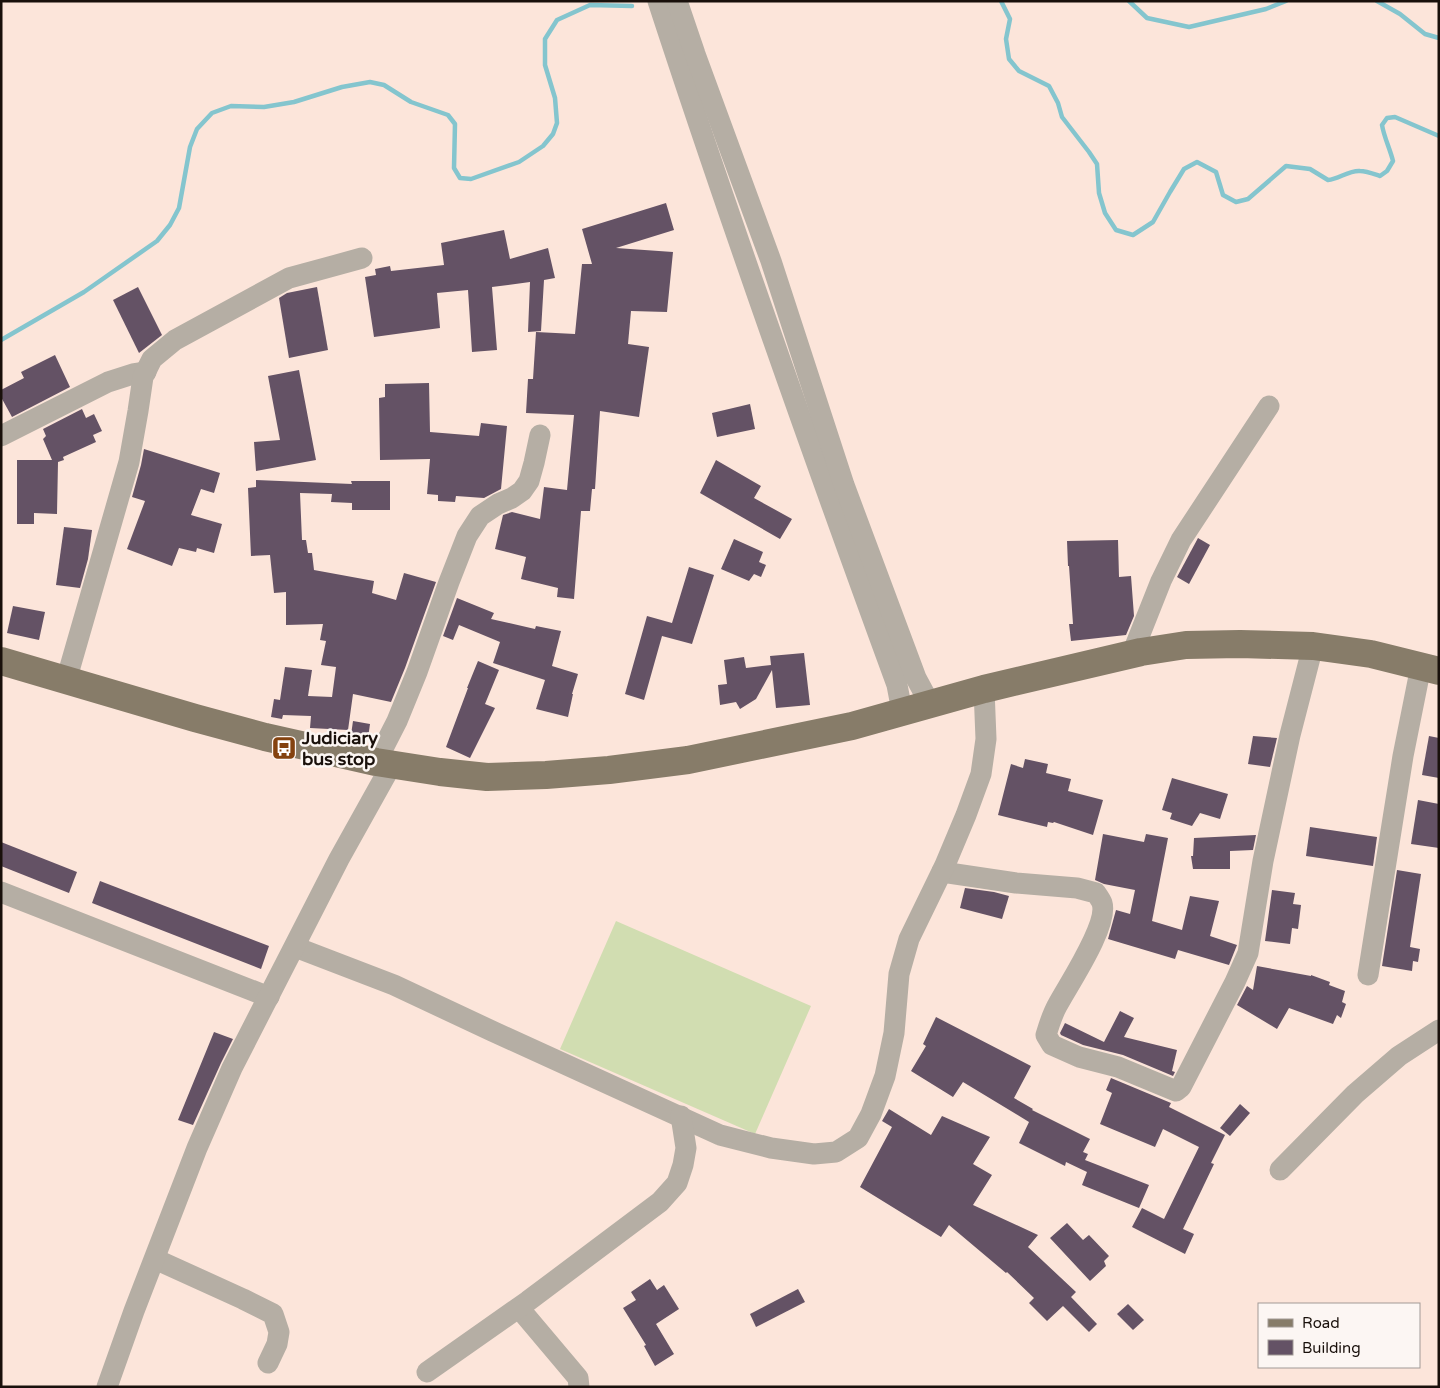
<svg xmlns="http://www.w3.org/2000/svg" width="1440" height="1388" viewBox="0 0 1440 1388" font-family="'Varela Round',sans-serif">
	<style>
		.garden { fill: #d1ddb1 }
		.lines { fill: none; stroke-linecap: round; stroke-linejoin: round }
		.stream { stroke: #84c5ce; stroke-width: 4.5 }
		.building { fill: #645265 }
		.minor { stroke: #b5aea4; stroke-width: 21 }
		.major { stroke: #877c69; stroke-width: 28 }
		.labels { text-anchor: middle; dominant-baseline: central; stroke-width: 5; stroke-linejoin: round; paint-order: stroke }
		.poi-label { font-size: 18px; font-weight: bold; fill: #19100b; stroke: #fcf6f3; text-anchor: start }
	</style>
	<rect width="100%" height="100%" fill="#fce5da"/>
	<polygon class="garden" points="616,921 811,1006 755,1134 560,1049"/>
	<g class="lines">
		<g class="stream">
			<path d="M1001,1L1010,19L1006,39L1009,59L1019,71L1049,86L1058,103L1062,117L1089,152L1097,164L1099,193L1105,213L1116,230L1133,235L1153,222L1170,192L1184,169L1197,162L1216,172L1223,195L1236,202L1248,199L1286,166L1310,169L1328,180C1339,179 1349,170 1360,171C1366,171 1374,174 1380,176L1387,171L1393,161C1390,149 1384,137 1382,125L1387,118L1395,117L1439,136"/>
			<polyline points="1129,1 1147,18 1189,27 1266,9 1286,1"/>
			<polyline points="1377,1 1400,14 1425,34 1439,38"/>
			<polyline points="1,340 84,292 157,241 170,225 179,208 190,147 197,129 212,113 231,106 264,107 294,102 342,87 370,82 384,85 411,102 448,115 455,124 454,168 460,178 471,179 519,162 543,146 553,134 557,123 555,98 545,65 545,39 557,20 590,5 632,6"/>
		</g>
	</g>
	<g class="building">
		<polygon points="666,203 674,230 616,248 673,252 667,312 631,311 628,344 649,347 639,417 600,411 595,489 592,489 590,511 581,511 574,599 557,597 558,588 521,579 526,557 495,549 503,515 512,512 540,519 544,487 567,490 574,415 526,413 528,379 533,379 536,332 575,334 582,264 592,264 582,229"/>
		<polygon points="504,230 510,259 548,248 555,278 544,280 541,331 528,332 530,282 492,287 497,350 472,352 468,290 437,293 440,328 374,337 365,277 376,275 375,269 390,266 391,271 444,265 441,243"/>
		<polygon points="138,287 162,335 139,353 113,300"/>
		<polygon points="317,287 328,350 289,358 279,298 287,293"/>
		<polygon points="55,355 70,387 12,417 1,397 1,390 24,378 21,372"/>
		<polygon points="299,370 316,460 256,471 254,442 280,440 268,376"/>
		<polygon points="429,383 430,432 479,436 481,423 507,426 501,489 484,498 456,496 455,502 438,501 438,495 427,494 430,459 380,460 379,398 385,397 385,384"/>
		<polygon points="750,404 755,429 717,437 712,413"/>
		<polygon points="82,409 86,418 94,414 102,431 93,435 96,442 63,457 64,460 58,462 57,514 34,513 34,524 17,524 17,460 52,460 43,439 46,436 43,429"/>
		<polygon points="144,449 220,473 214,493 201,489 191,515 222,524 214,553 197,548 196,552 179,548 172,566 127,549 145,501 132,497 141,465"/>
		<polygon points="716,460 761,486 754,498 792,519 780,539 700,493"/>
		<polygon points="256,480 352,484 351,481 390,481 390,510 352,510 352,503 331,502 332,494 300,493 302,540 306,540 308,553 312,553 314,570 374,581 372,593 396,600 404,573 436,582 405,668 391,702 353,694 348,730 310,728 311,716 283,715 282,719 271,717 274,699 280,700 285,667 312,670 308,696 332,697 336,667 321,665 326,641 320,640 323,624 286,625 286,592 274,593 270,555 251,556 248,488 256,487"/>
		<polygon points="64,527 92,530 88,559 80,588 56,585"/>
		<polygon points="1198,538 1210,545 1189,584 1177,577"/>
		<polygon points="734,539 763,552 759,562 766,565 761,577 754,574 749,581 721,569"/>
		<polygon points="1118,540 1119,577 1131,576 1134,616 1126,635 1071,641 1069,624 1073,624 1069,566 1068,566 1067,541"/>
		<polygon points="689,567 714,575 692,644 662,636 644,700 625,694 647,616 672,623"/>
		<polygon points="457,598 494,613 491,619 535,629 536,626 561,631 552,666 578,674 572,694 573,694 568,717 536,709 545,680 493,663 500,642 459,625 453,640 443,636"/>
		<polygon points="13,606 45,612 39,640 7,633"/>
		<polygon points="804,653 810,705 776,708 772,670 756,699 740,709 736,702 720,705 718,685 727,684 724,660 744,657 746,668 771,665 770,656"/>
		<polygon points="478,661 499,670 485,704 495,708 470,758 446,747 468,688 467,688"/>
		<polygon points="353,721 370,724 368,738 351,735"/>
		<polygon points="1253,736 1277,738 1270,767 1248,764"/>
		<polygon points="1429,736 1439,738 1439,778 1422,775"/>
		<polygon points="1025,759 1048,764 1046,773 1071,779 1068,791 1103,800 1093,835 1054,822 1053,823 1048,822 1047,827 998,815 1011,764 1023,768"/>
		<polygon points="1172,778 1228,794 1220,819 1200,813 1192,826 1170,819 1172,813 1162,810"/>
		<polygon points="1418,800 1439,804 1439,848 1411,844"/>
		<polygon points="1310,827 1377,837 1373,866 1306,856"/>
		<polygon points="1103,834 1144,842 1146,834 1168,838 1152,921 1182,930 1190,896 1219,901 1210,936 1237,945 1229,965 1178,950 1175,959 1108,939 1116,910 1130,914 1135,890 1104,884 1095,880"/>
		<polygon points="1256,835 1253,850 1230,851 1230,869 1193,869 1191,856 1193,856 1194,838"/>
		<polygon points="1,842 77,872 69,893 1,866"/>
		<polygon points="1397,870 1421,874 1410,947 1420,949 1418,962 1413,961 1412,971 1382,966"/>
		<polygon points="100,881 269,946 261,969 92,903"/>
		<polygon points="965,888 994,892 1009,896 1002,919 960,908"/>
		<polygon points="1272,890 1295,893 1293,904 1301,905 1298,929 1292,928 1290,944 1265,941"/>
		<polygon points="1257,966 1311,976 1311,975 1330,982 1329,985 1345,991 1342,1002 1346,1004 1341,1018 1337,1015 1333,1024 1289,1008 1277,1029 1237,1005 1247,986 1253,990"/>
		<polygon points="1120,1011 1134,1018 1124,1037 1177,1050 1172,1071 1175,1072 1173,1076 1123,1055 1083,1045 1061,1035 1060,1033 1065,1023 1104,1042"/>
		<polygon points="936,1017 1031,1066 1014,1098 1033,1109 1032,1110 1090,1139 1083,1152 1088,1154 1085,1160 1149,1185 1139,1208 1082,1185 1087,1172 1066,1162 1065,1166 1019,1143 1029,1122 963,1082 953,1097 911,1071 926,1046 923,1044"/>
		<polygon points="214,1032 233,1039 221,1063 193,1125 178,1120"/>
		<polygon points="1111,1078 1171,1103 1169,1107 1225,1135 1211,1163 1214,1164 1183,1229 1194,1234 1185,1254 1132,1227 1142,1208 1164,1219 1199,1147 1163,1129 1155,1147 1100,1124 1112,1093 1106,1090"/>
		<polygon points="1240,1104 1250,1113 1230,1136 1220,1128"/>
		<polygon points="889,1109 931,1135 942,1116 990,1137 973,1164 992,1175 973,1205 1038,1235 1028,1247 1076,1292 1071,1297 1097,1324 1089,1332 1063,1306 1047,1321 1029,1303 1034,1298 1007,1272 1006,1273 949,1225 941,1237 860,1187 892,1127 882,1121"/>
		<polygon points="1067,1223 1083,1240 1089,1235 1109,1256 1104,1261 1106,1266 1090,1281 1050,1238"/>
		<polygon points="650,1279 657,1290 664,1285 679,1309 656,1324 674,1354 655,1366 644,1346 646,1345 623,1308 636,1300 631,1292"/>
		<polygon points="798,1289 805,1302 756,1327 750,1314"/>
		<polygon points="1128,1304 1144,1320 1133,1330 1117,1314"/>
	</g>
	<g class="lines">
		<g class="minor">
			<path d="M658,1C733,231 814,458 897,685L902,711"/>
			<polyline points="677,1 695,54 771,261 844,485 916,678 930,704"/>
			<polyline points="1,436 108,382 133,374 146,372"/>
			<polyline points="1132,654 1161,581 1181,540 1269,406"/>
			<polyline points="66,681 129,462 138,411 143,377 152,359 175,340 289,278 362,258"/>
			<polyline points="376,762 397,721 417,672 449,582 467,536 480,516 498,504 512,498 522,491 529,481 534,463 540,435"/>
			<path d="M942,872L1016,883L1077,888L1096,893C1098,896 1101,900 1102,903C1109,925 1068,985 1057,1006C1052,1015 1049,1025 1046,1035L1052,1045L1079,1057L1118,1067L1176,1091L1181,1087L1235,982L1248,953L1263,861L1290,735L1313,646"/>
			<polyline points="1,892 269,997"/>
			<polyline points="295,947 394,985 492,1031 720,1135 771,1148 814,1154 836,1152 858,1138 871,1114 885,1076 894,1033 899,974 909,939 945,865 966,815 981,774 986,739 984,689"/>
			<polyline points="1368,975 1403,756 1421,666"/>
			<polyline points="1280,1170 1355,1094 1399,1056 1439,1030"/>
			<polyline points="155,1259 243,1299 273,1314 279,1332 277,1344 268,1363"/>
			<polyline points="519,1308 578,1378 579,1387"/>
			<polyline points="427,1372 528,1301 660,1202 677,1183 683,1165 686,1148 681,1116"/>
			<polyline points="107,1387 134,1311 197,1148 232,1068 339,859 392,764"/>
		</g>
		<polyline class="major" points="1,661 195,718 265,737 376,762 440,772 487,777 546,775 609,770 688,760 852,726 984,689 1141,652 1186,645 1240,644 1313,646 1371,654 1439,671"/>
	</g>
	<defs>
		<symbol id="bus-square" viewBox="-11 -11 22 22"><rect x="-9" y="-9" width="18" height="18" rx="4" fill="#84420f" stroke="#fcf6f3"/><path d="M-5-6H5V4H4V6H2V4H-2V6H-4V4H-5ZM-3.5-4V0h7V-4ZM-3.5 1.2v1.5H-2V1.2ZM2 1.2v1.5H3.5V1.2Z" fill="#fff"/></symbol>
	</defs>
	<g fill-rule="evenodd">
		<use href="#bus-square" x="270" y="734" width="28" height="28"/>
	</g>
	<g class="labels">
		<g class="poi-label">
			<text x="302" y="738">Judiciary<tspan x="302" dy="21">bus stop</tspan></text>
		</g>
	</g>
	<rect width="1440" height="1388" fill="none" stroke="#19100b" stroke-width="5"/>
	<rect x="1258" y="1303" width="162" height="65" fill="#fcf6f3" stroke="#a19a96"/>
	<rect x="1268" y="1319" width="25" height="8" fill="#877c69" stroke="#a19a96"/>
	<text x="1302" y="1328" font-size="15" fill="#19100b">Road</text>
	<rect x="1268" y="1340" width="25" height="15" fill="#645265" stroke="#a19a96"/>
	<text x="1302" y="1353" font-size="15" fill="#19100b">Building</text>
</svg>
